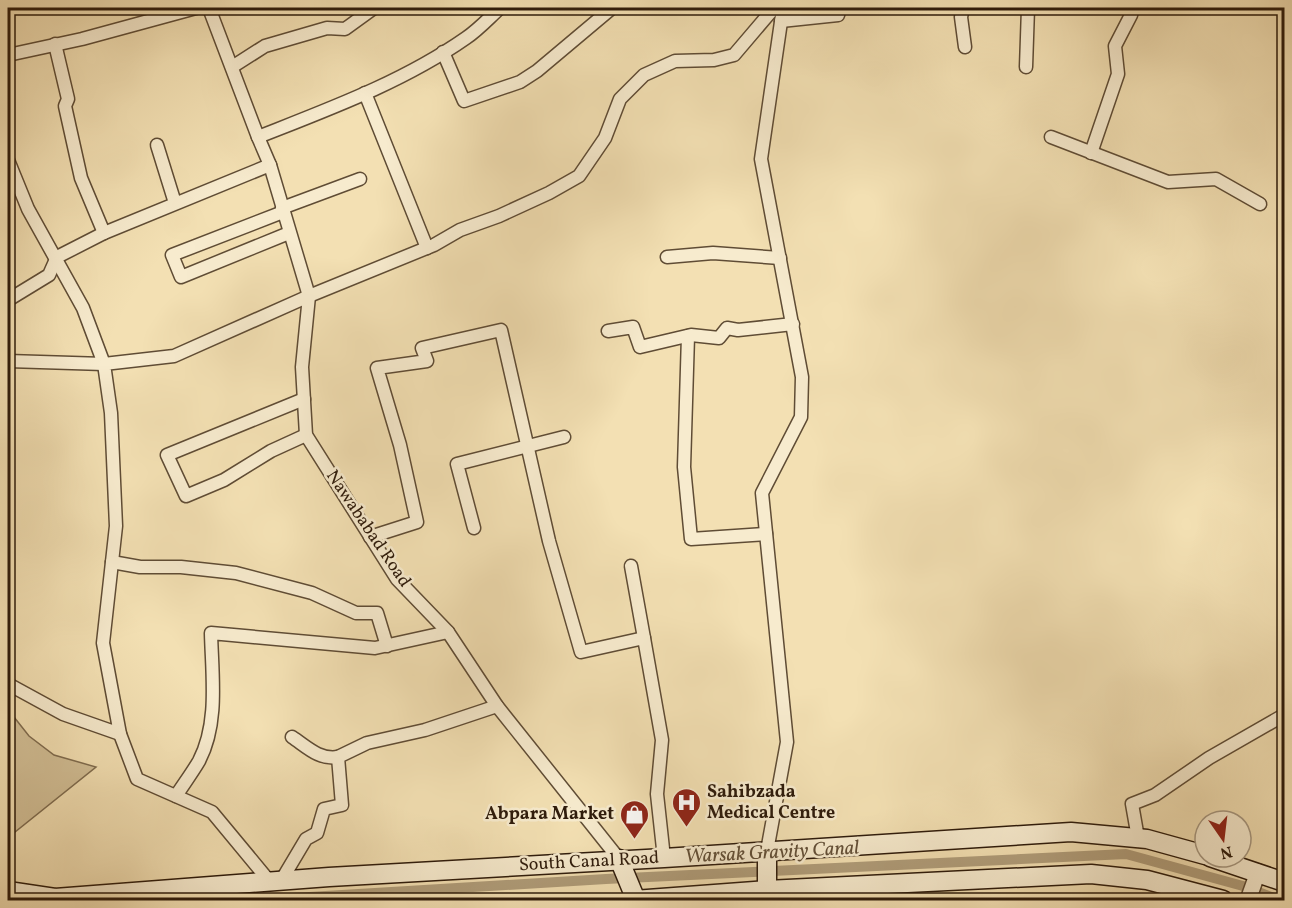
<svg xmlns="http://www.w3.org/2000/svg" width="1292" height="908" viewBox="0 0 1292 908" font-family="Vollkorn,serif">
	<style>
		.green { fill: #d2bf96; stroke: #806d50; stroke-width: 1.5 }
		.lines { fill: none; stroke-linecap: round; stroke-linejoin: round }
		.canal { stroke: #b09d7a; stroke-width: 10 }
		.minor-casing { stroke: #5f4c35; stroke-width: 15 }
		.tertiary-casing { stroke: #5f4c35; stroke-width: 18 }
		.secondary-casing { stroke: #2e1b0b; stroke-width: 21 }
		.minor { stroke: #f7ebce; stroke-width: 12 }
		.tertiary { stroke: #f7ebce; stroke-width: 15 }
		.secondary { stroke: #f7ebce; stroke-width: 18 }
		.labels { text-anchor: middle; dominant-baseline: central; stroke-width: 5; stroke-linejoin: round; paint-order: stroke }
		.street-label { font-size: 18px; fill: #2e1b0b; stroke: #f7ebce }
		.poi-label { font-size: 18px; font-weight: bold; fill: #2e1b0b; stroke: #f7ebce; text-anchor: start }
		.water-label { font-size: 20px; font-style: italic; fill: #624f37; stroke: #f7ebce }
	</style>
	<rect width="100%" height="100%" fill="#f3e0b3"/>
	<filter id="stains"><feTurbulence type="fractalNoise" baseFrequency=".00333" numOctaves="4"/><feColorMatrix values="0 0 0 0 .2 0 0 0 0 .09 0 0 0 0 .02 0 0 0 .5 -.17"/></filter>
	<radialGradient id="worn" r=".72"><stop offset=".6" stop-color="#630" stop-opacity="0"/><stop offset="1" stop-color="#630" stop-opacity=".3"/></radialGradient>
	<polygon class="green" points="14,717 29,736 54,755 96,767 15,832 8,826 8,723"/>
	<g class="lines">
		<polyline class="canal" points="260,900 606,879 1126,854 1243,886 1279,900"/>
		<defs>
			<g id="minor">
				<polyline points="209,8 258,137"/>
				<path d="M500,8C489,18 478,30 466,38C403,82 329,109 258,137L270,165L309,296L302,367L306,435L397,579L448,632L497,706L619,859"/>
				<polyline points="963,8 961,17 965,47"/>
				<polyline points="781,21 838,15 840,8"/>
				<polyline points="55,44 68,99 65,106 81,178 104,233"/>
				<polyline points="443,52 464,101 520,82 537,71 612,8"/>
				<polyline points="8,55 82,39 196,8"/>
				<polyline points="232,67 265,46 327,28 345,29 374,8"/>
				<polyline points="1026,67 1028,8"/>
				<polyline points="365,93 427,248"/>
				<polyline points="1051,137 1168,182 1216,179 1260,204"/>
				<polyline points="157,145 175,203"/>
				<polyline points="1091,153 1118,74 1115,46 1131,15 1133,8"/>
				<polyline points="8,160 28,209 83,308 104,364 8,361"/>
				<polyline points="282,208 360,179"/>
				<polyline points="283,212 172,255 181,277 289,233"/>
				<polyline points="667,257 713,253 780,258"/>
				<polyline points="8,300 49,275 57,257 104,233 270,165"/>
				<polyline points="608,331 633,327 640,347 691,335 719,338 727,328 738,330 793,324"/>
				<polyline points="688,336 684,467 691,539 766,534"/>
				<polyline points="304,399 167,455 186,496 224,480 271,451 306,435"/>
				<polyline points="474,528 457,464 564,437"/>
				<polyline points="370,537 417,522 400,445 377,368 427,361 422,348 501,330 549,541 581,652 644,638 662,740 657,794 664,858"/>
				<polyline points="112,562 140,567 181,567 236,573 312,593 356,613 377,613 387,646"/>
				<polyline points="631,566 644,638"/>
				<polyline points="8,684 63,714 120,734 103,643 116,526 111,413 104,364 174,356 309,296 434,245 460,230 499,216 549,193 579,176 605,138 620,99 644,75 675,61 714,60 734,55 774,8"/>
				<polyline points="120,734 137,779 212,812 270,882"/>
				<path d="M292,737C307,747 319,760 338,757"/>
				<path d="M176,796C183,785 192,773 199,761C219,723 212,675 211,633L375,648L448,632"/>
				<polyline points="1138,838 1132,804 1155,795 1209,758 1284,715"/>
				<polyline points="767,851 787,742 762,493 801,417 802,377 761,159 783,8"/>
				<polyline points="281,881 306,839 317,833 324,809 342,805 338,757 367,743 425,730 497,706"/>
			</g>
			<polyline id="tertiary" points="1248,900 1258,872"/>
			<g id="secondary">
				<polyline points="767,851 767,890"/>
				<polyline points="1210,857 1284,882"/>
				<polyline points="619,859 636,900"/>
				<polyline points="8,891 55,898 329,877 664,858 1071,832 1147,839 1205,855"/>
				<polyline points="634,900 767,890 1091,874 1147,880 1223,900"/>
			</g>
		</defs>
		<use href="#minor" class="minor-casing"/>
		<use href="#tertiary" class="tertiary-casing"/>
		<use href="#secondary" class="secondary-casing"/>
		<use href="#minor" class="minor"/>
		<use href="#tertiary" class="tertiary"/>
		<use href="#secondary" class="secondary"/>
	</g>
	<defs>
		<symbol id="hospital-pin" viewBox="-11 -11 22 30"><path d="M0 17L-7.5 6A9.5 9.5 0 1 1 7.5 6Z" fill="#8f2418" stroke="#f7ebce"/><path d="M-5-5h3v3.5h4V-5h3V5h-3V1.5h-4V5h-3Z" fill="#fff"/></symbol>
		<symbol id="shop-pin" viewBox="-11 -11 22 30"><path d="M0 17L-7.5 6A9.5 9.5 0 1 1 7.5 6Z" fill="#8f2418" stroke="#f7ebce"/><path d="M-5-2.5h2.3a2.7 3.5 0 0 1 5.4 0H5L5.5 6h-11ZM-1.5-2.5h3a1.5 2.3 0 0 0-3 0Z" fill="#fff"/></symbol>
	</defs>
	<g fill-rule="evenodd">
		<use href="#hospital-pin" x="670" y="786" width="33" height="45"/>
		<use href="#shop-pin" x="618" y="798" width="33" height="45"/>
	</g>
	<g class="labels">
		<g class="street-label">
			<text transform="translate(368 529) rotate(56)">Nawababad Road</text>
			<text transform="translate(589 862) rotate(-3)">South Canal Road</text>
		</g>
		<g class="poi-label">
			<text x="707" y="792">Sahibzada<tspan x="707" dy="21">Medical Centre</tspan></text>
			<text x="614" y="814" text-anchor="end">Abpara Market</text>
		</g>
		<g class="water-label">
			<text transform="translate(772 853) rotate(-3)">Warsak Gravity Canal</text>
		</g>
	</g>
	<rect width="1292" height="908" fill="none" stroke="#f3e0b3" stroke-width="30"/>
	<rect x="9" y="9" width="1274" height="890" fill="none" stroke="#2e1b0b" stroke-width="3"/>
	<rect x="15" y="15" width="1262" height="878" fill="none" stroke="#2e1b0b" stroke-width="1.5"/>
	<g transform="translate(1223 839) rotate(166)"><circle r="28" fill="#f7ebce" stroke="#a79880" stroke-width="1.5"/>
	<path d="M0-4.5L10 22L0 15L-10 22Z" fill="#8f2418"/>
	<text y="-9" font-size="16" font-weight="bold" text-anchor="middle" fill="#2e1b0b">N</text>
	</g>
	<rect width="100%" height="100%" filter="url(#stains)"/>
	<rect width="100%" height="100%" fill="url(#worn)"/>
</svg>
